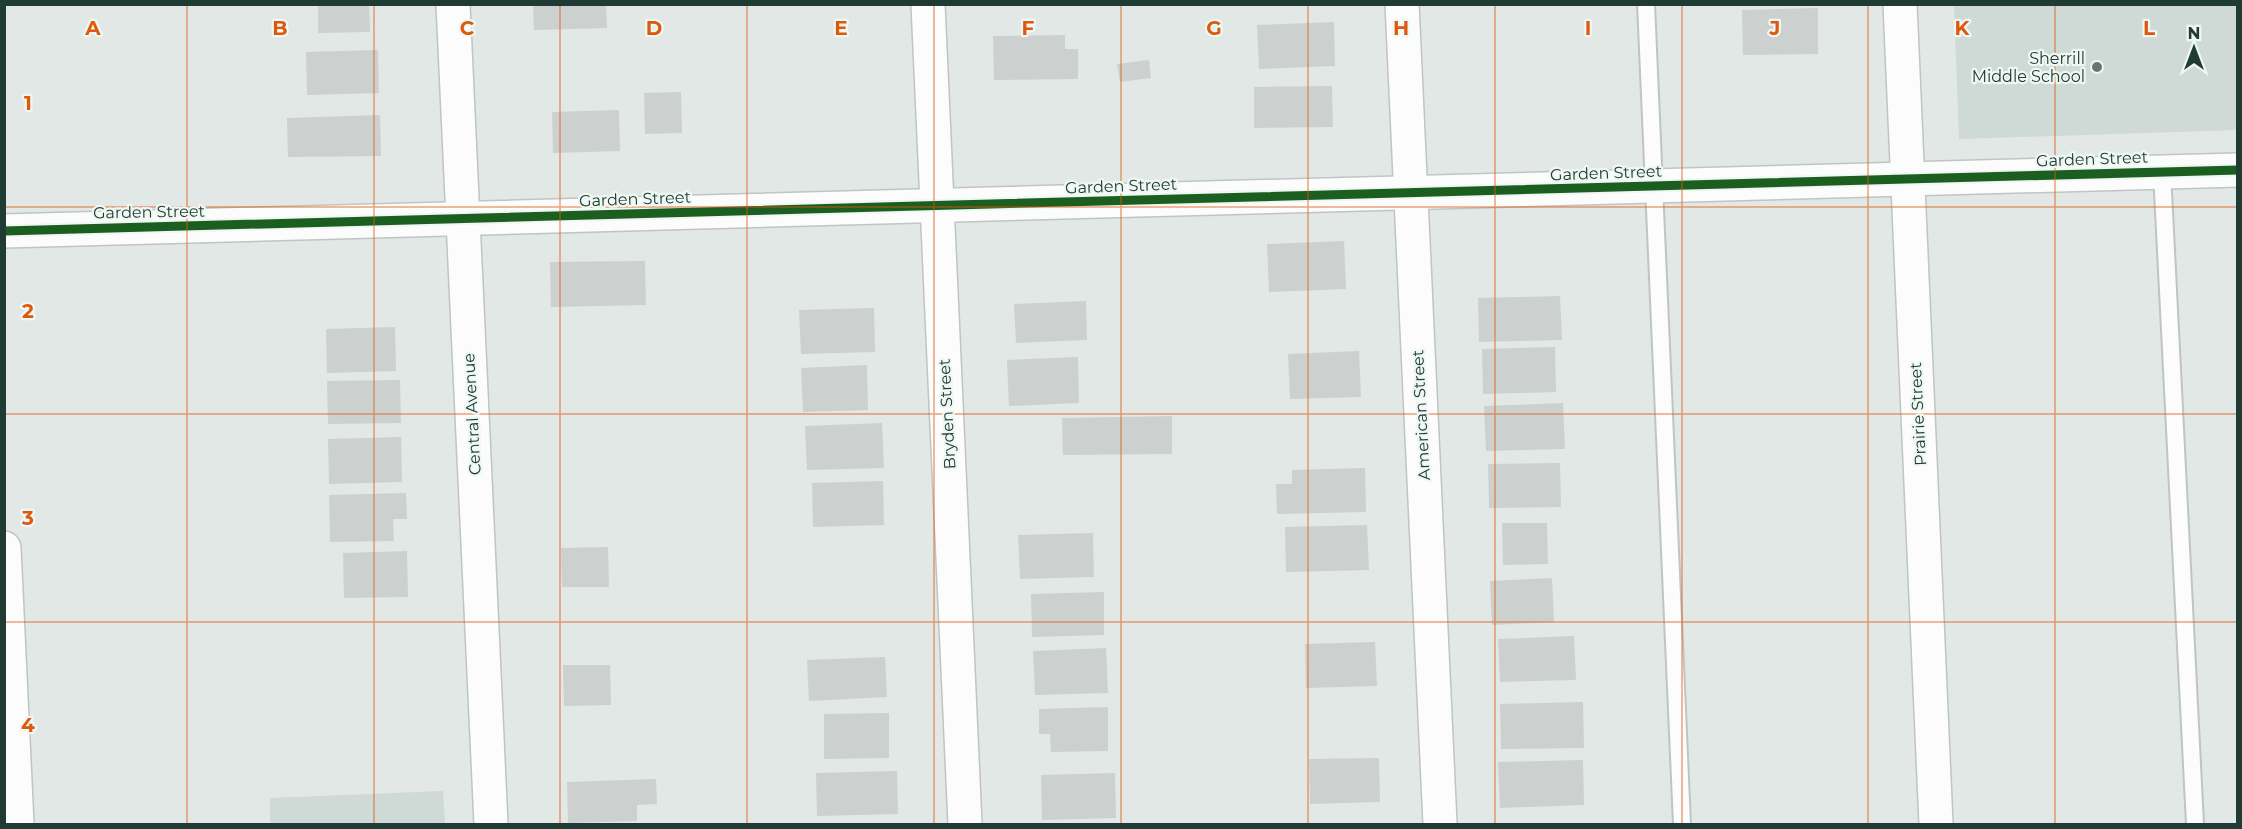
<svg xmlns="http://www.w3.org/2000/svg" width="2242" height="829" viewBox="0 0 2242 829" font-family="Montserrat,sans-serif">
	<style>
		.built { fill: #cfd9d5 }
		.building { fill: #ccd1cf }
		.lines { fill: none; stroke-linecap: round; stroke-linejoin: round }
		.service-casing { stroke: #bfc5c2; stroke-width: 20 }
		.minor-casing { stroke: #bfc5c2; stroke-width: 36 }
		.service { stroke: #fbfcfb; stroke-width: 16 }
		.minor { stroke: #fbfcfb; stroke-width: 33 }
		.cycleway-casing { stroke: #eff7f3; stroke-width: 13 }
		.cycleway { stroke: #1b5e20; stroke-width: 9 }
		.grid { fill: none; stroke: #de580e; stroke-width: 1.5; stroke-opacity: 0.55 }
		.poi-dot { fill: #647871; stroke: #eff7f3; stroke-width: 2 }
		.labels { text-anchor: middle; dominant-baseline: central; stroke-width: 4.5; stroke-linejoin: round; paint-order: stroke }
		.poi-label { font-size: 16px; fill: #203b33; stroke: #eff7f3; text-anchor: end }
		.street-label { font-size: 16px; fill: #203b33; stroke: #eff7f3 }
		.grid-label { font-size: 20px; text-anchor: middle; font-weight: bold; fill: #de580e; stroke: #eff7f3; stroke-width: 4.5; stroke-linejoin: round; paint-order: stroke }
	</style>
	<rect width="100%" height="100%" fill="#e2e8e5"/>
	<g class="built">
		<polygon points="1954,5 2237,5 2237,130 1959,139"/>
		<polygon points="443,791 445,824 270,824 270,798"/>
	</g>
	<g class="building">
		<polygon points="318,4 369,4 370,32 318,33"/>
		<polygon points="533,4 606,4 607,28 534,30"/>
		<polygon points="1818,8 1818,54 1743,55 1742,10"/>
		<polygon points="1334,22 1335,66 1259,69 1257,25"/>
		<polygon points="1065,35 1065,49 1078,49 1078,79 994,80 993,36"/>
		<polygon points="378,50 379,93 307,95 306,52"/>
		<polygon points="1149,60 1151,78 1120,82 1117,64"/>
		<polygon points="1332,86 1333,127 1254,128 1254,87"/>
		<polygon points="681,92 682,133 645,134 644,93"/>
		<polygon points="619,110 620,151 553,153 552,112"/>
		<polygon points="380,115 381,156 288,157 287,118"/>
		<polygon points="1344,241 1346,289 1269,292 1267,244"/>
		<polygon points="645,261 646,305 551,307 550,262"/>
		<polygon points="1560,296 1562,340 1479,342 1478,298"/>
		<polygon points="1086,301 1087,340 1016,343 1014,304"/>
		<polygon points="874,308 875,352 801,354 799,310"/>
		<polygon points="395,327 396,371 327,373 326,329"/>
		<polygon points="1555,347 1556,392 1483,394 1482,349"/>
		<polygon points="1359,351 1361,397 1290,399 1288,354"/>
		<polygon points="1078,357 1079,403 1009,406 1007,360"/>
		<polygon points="867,365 868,410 803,412 801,368"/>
		<polygon points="400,380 401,423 328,424 327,381"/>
		<polygon points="1563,403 1565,449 1486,451 1484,406"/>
		<polygon points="1172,416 1172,454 1063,455 1062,418"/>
		<polygon points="882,423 884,468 807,470 805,426"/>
		<polygon points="401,437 402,482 329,484 328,439"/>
		<polygon points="1560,463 1561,507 1489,508 1488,464"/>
		<polygon points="1365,468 1366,512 1277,514 1276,484 1292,484 1292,470"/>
		<polygon points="883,481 884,525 813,527 812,483"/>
		<polygon points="406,493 407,519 393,519 394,541 330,542 329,495"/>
		<polygon points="1502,523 1547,523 1548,564 1503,565"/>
		<polygon points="1367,525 1369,570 1286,572 1285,527"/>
		<polygon points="1093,533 1094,577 1020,579 1018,535"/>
		<polygon points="608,547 609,587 562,587 561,548"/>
		<polygon points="407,551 408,597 344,598 343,553"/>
		<polygon points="1552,578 1554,622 1492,625 1490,581"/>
		<polygon points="1104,592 1104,635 1032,637 1031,594"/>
		<polygon points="1574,636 1576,680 1500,682 1498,639"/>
		<polygon points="1375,642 1377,686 1306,688 1305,644"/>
		<polygon points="1106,648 1108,693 1035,695 1033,651"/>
		<polygon points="885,657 887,697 809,701 807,660"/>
		<polygon points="563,665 610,665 611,705 564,706"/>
		<polygon points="1583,702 1584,748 1501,749 1500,704"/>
		<polygon points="1108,707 1108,751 1051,752 1050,734 1039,734 1039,709"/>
		<polygon points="889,713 889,758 824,759 824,714"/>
		<polygon points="1379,758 1380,802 1310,804 1309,759"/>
		<polygon points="1583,760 1584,805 1500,808 1498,762"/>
		<polygon points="897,771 898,814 817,816 816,773"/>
		<polygon points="1115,773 1116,818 1042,820 1041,775"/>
		<polygon points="656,779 657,804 637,805 637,821 568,823 567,782"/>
	</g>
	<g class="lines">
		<defs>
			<g id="service">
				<polyline points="1646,4 1682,824"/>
				<polyline points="2162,172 2195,824"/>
			</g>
			<g id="minor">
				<polyline points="453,4 491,824"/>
				<polyline points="928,4 965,824"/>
				<polyline points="1402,4 1440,824"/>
				<polyline points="1900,4 1936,824"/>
				<polyline points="4,231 2238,170"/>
				<polyline points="4,548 17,824"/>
			</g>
		</defs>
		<use href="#service" class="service-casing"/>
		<use href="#minor" class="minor-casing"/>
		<use href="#service" class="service"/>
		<use href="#minor" class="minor"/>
		<defs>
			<polyline id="cycleway" points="4,231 2238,170"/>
		</defs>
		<use href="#cycleway" class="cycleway-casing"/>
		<use href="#cycleway" class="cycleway"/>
	</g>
	<path class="grid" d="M187,4V824M374,4V824M560,4V824M747,4V824M934,4V824M1121,4V824M1308,4V824M1495,4V824M1682,4V824M1868,4V824M2055,4V824M4,207H2238M4,414H2238M4,622H2238"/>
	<circle class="poi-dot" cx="2097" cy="67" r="6"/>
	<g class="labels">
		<g class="poi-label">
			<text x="2085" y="58">Sherrill<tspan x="2085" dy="18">Middle School</tspan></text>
		</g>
		<g class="street-label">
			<text transform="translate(2092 159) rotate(-2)">Garden Street</text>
			<text transform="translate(1606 173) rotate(-2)">Garden Street</text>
			<text transform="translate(1121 186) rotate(-2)">Garden Street</text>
			<text transform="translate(635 199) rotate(-2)">Garden Street</text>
			<text transform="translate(149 212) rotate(-1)">Garden Street</text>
			<text transform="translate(472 414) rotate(-93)">Central Avenue</text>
			<text transform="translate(947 414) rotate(-93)">Bryden Street</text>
			<text transform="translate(1918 414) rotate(-93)">Prairie Street</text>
			<text transform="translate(1421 415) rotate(-93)">American Street</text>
		</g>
	</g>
	<g class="grid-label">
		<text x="93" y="35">A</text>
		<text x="280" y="35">B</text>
		<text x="467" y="35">C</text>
		<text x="654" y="35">D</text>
		<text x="841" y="35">E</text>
		<text x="1028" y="35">F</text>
		<text x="1214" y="35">G</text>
		<text x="1401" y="35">H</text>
		<text x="1588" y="35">I</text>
		<text x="1775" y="35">J</text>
		<text x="1962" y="35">K</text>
		<text x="2149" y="35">L</text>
		<text x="28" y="110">1</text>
		<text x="28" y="318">2</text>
		<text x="28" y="525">3</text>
		<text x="28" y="732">4</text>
	</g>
	<rect width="2242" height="829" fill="none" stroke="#203b33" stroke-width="12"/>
	<g transform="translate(2194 48)" stroke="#eff7f3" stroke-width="4.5" paint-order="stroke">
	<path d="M0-4.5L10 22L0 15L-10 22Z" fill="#203b33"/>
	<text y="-9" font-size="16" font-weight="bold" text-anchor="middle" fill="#203b33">N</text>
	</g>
</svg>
